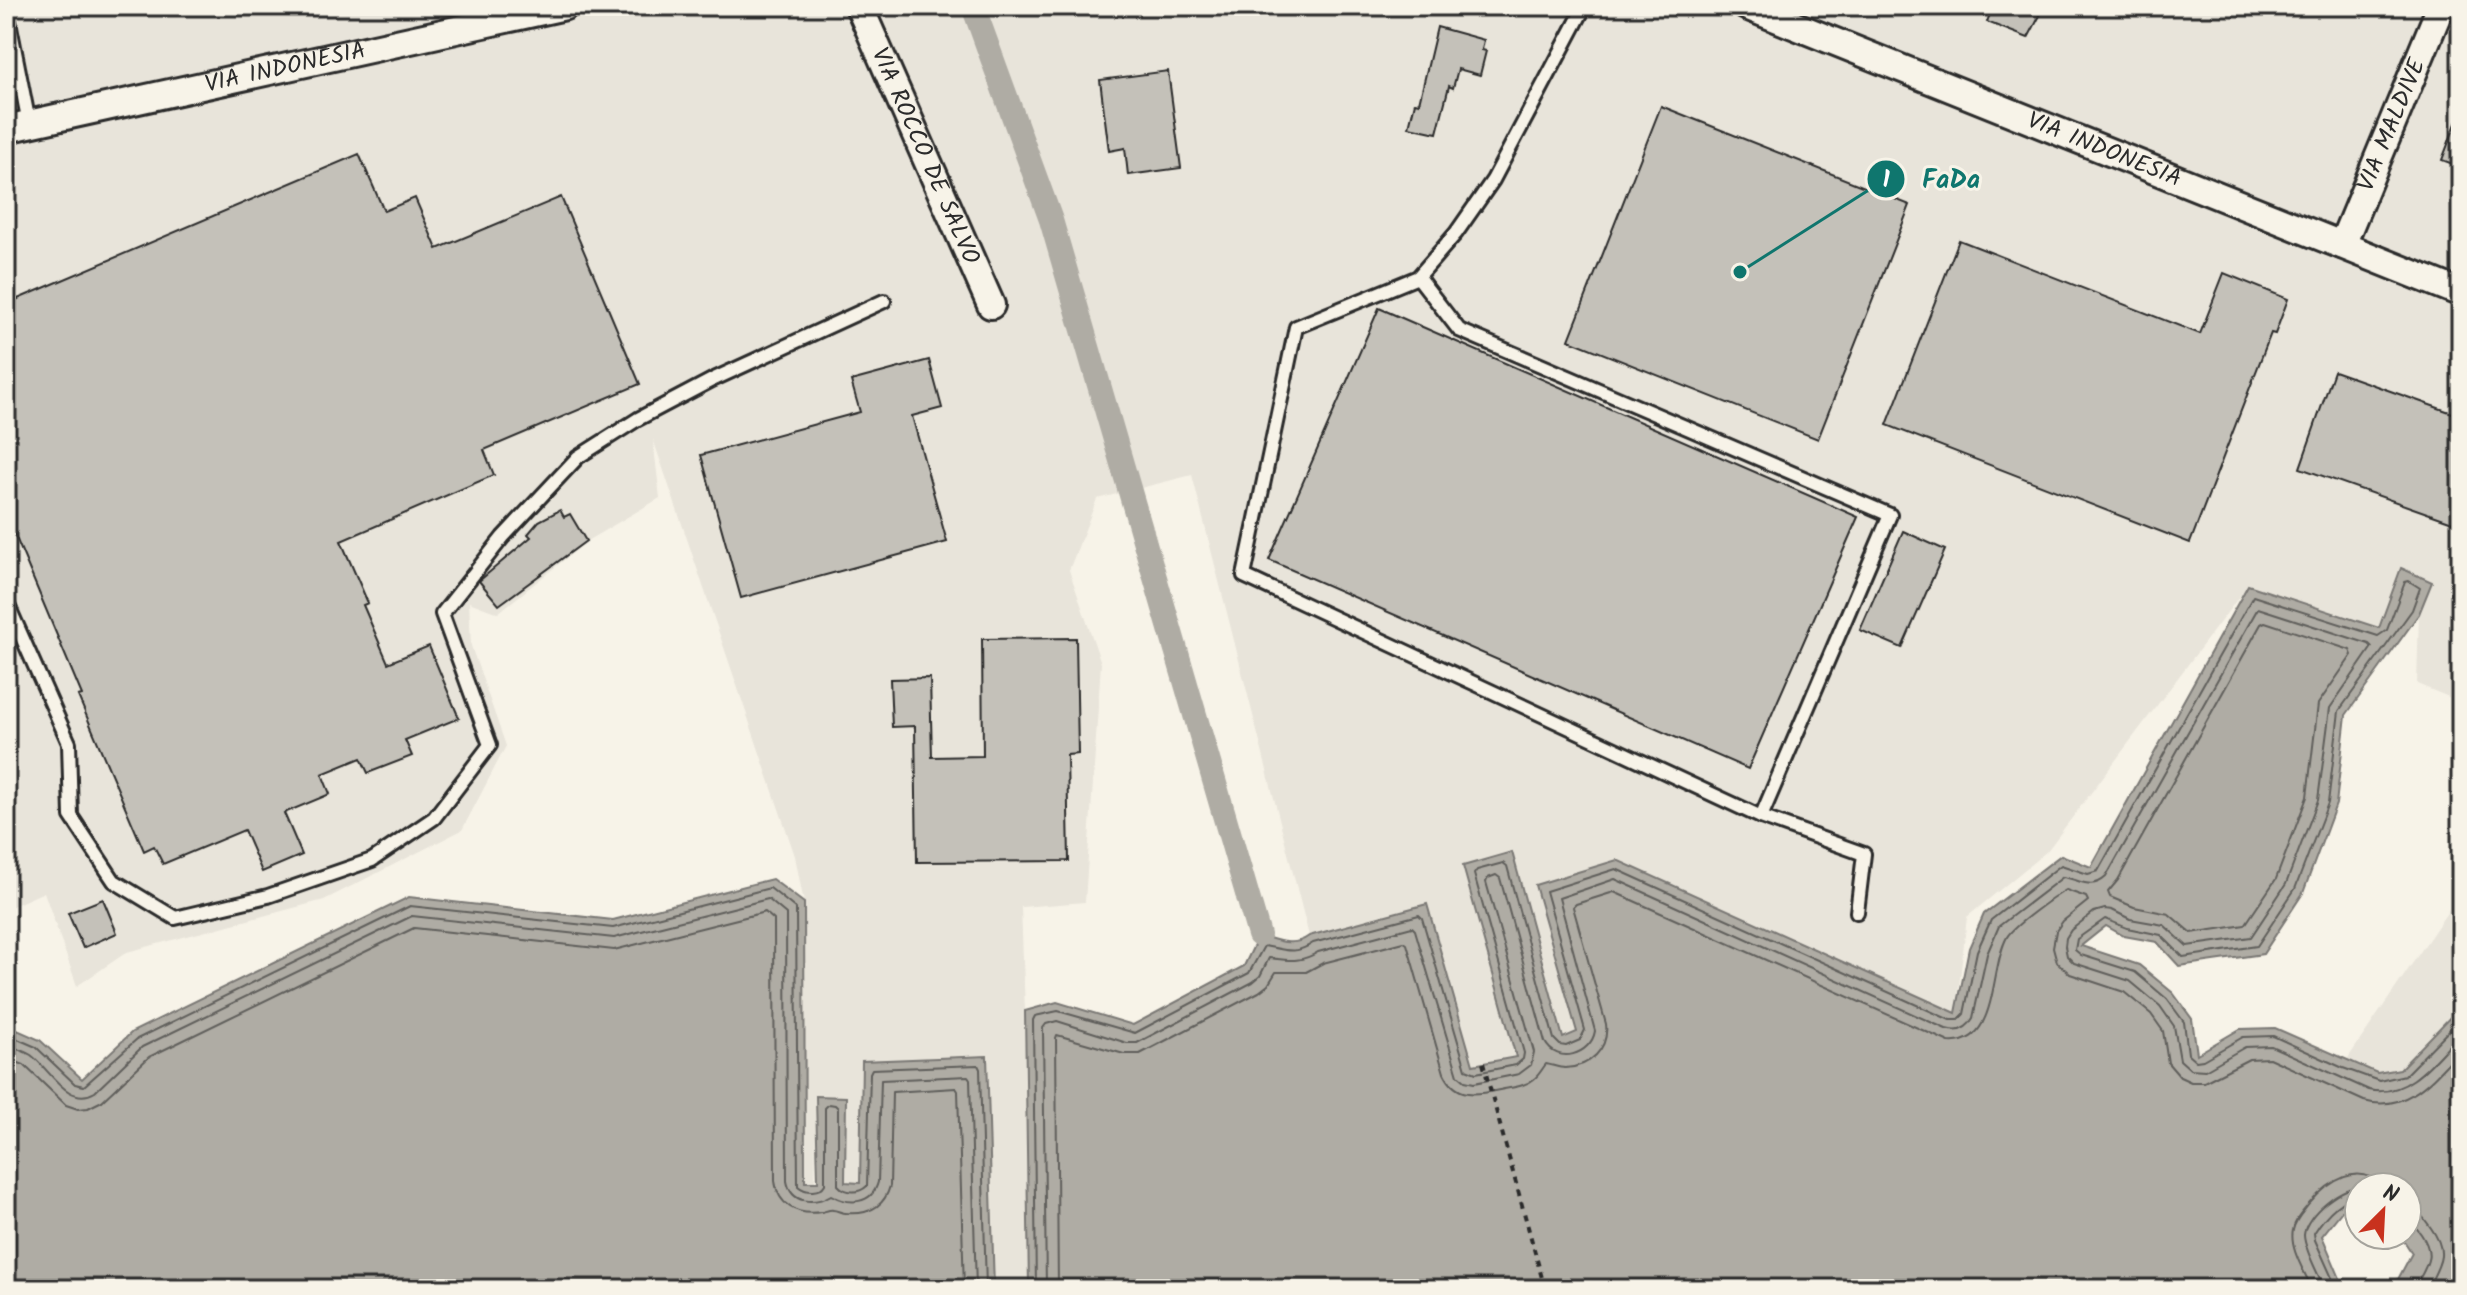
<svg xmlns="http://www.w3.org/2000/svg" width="2467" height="1295" viewBox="0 0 2467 1295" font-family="Kalam,sans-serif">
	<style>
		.built { fill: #e8e4da }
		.water { fill: #afaca4; stroke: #7a7874; stroke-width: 2 }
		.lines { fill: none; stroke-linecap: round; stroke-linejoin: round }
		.shore { stroke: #605f5b; stroke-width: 2 }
		.canal { stroke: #afaca4; stroke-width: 24 }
		.building { fill: #c4c1b9; stroke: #2b2b2b; stroke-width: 2 }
		.service-casing { stroke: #2b2b2b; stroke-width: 18 }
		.minor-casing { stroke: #2b2b2b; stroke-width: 32 }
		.path { stroke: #2b2b2b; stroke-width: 4; stroke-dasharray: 6 6; stroke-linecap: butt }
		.service { stroke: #f7f3e8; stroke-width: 12 }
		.minor { stroke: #f7f3e8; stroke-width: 26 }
		.labels { text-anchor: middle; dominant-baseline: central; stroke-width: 6; stroke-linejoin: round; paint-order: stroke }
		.street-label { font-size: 24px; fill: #2b2b2b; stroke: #f7f3e8 }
		.leader { fill: none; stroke: #0f766e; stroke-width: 3 }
		.callout-dot { fill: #0f766e; stroke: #f7f3e8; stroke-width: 3 }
		.mark-label { font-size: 24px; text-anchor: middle; font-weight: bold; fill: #fff }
		.callout-label { font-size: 26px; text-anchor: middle; font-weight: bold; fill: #0f766e; stroke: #f7f3e8; stroke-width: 6; stroke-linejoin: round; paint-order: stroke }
	</style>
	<rect width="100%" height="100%" fill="#f7f3e8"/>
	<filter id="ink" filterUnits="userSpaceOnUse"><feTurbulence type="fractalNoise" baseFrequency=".0125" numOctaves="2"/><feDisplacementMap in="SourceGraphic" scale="16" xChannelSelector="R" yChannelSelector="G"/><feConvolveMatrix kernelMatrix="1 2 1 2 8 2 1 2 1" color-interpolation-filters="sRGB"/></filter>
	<g filter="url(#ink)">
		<g class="built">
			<polygon points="6,6 2461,6 2461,702 2417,684 2419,614 2432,583 2401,568 2379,628 2248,585 2047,851 1967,917 1956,1014 1617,860 1535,885 1577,1033 1563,1038 1512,852 1463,866 1516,1056 1473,1065 1427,904 1309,936 1192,475 1097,499 1069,570 1101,663 1085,902 1021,907 1025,1011 1029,1289 994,1289 987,1056 860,1183 845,1183 846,1097 817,1096 815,1183 805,1183 804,903 795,856 653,439 660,498 590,539 498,613 469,602 471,646 506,746 462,830 324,900 127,952 77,986 44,892 6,909"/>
			<polygon points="2461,892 2461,1006 2400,1069 2377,1073 2346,1061"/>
		</g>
		<g class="water">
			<path d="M2401,568L2432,582L2419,614L2346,715L2336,804L2303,893L2263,954L2179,966L2157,942L2124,936L2106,926L2081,946L2139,965L2173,993L2192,1019L2197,1054L2240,1029L2275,1028L2377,1073L2400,1069L2461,1006V1289H2385L2396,1283L2412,1253L2400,1235H2407V1187H2359V1202L2342,1211L2322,1236L2342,1283L2359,1289H1029L1025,1011L1057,1002L1133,1025L1244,966L1259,935C1277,940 1293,948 1309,936L1427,904L1473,1065L1516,1057L1463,866L1512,852L1563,1038L1577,1032L1535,885L1617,860L1956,1013L1969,948L1984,914L2061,855L2091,867L2248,585L2379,628Z"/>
			<polygon points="772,879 804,903 805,1182 818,1182 816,1096 846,1097 845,1182 860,1183 862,1061 987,1056 994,1289 6,1289 6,1025 40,1040 82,1079 132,1032 409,897 613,920"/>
		</g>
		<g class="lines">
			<g class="shore">
				<polygon points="2265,622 2350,650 2352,655 2318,704 2307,797 2276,879 2245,925 2191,933 2169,914 2134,907 2110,897 2108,892 2118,880 2261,624"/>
				<path d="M6,1034L36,1047L75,1084L84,1086L137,1039L410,906L613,928L770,888L796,909L798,1186C806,1193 820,1193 825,1184V1108L829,1104L835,1105L838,1108V1185C845,1193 859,1194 867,1186L870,1073L872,1069L978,1065L980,1069L986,1289"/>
				<path d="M6,1045C14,1048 24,1051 31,1055C50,1069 68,1108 95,1092L142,1047L412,916L614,938L768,899L786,914L787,1181C791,1204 814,1205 831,1195C849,1205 872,1205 878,1182L881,1080L968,1076L970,1079L976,1289"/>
				<path d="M6,1058L24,1065L66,1105L78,1109L88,1108L102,1101L149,1057L414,928L614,950L765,912L774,920L775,1181C778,1205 797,1216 821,1212C823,1212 831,1209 833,1210C837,1210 841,1213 845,1213C867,1215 884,1208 890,1186L892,1092L956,1088L958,1091L964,1289"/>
				<path d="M2407,1206C2419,1211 2424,1218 2431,1228C2449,1253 2440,1264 2427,1289"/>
				<path d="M2407,1219C2413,1223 2416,1227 2421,1234C2437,1257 2425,1267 2414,1289"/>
				<path d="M1036,1289L1033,1020L1035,1016L1058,1011L1135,1033L1249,973L1264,946C1284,949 1294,956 1313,943L1419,915L1422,918L1466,1069L1476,1073L1516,1065L1523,1059L1524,1053L1474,874L1477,870L1503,863L1507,866L1554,1039L1560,1045L1566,1046L1580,1040L1585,1030L1546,891L1616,869L1950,1020H1958L1964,1014L1977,951L1991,920L2061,865L2088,874L2098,871L2253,596L2378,636L2387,630L2405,582L2409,581L2420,588L2412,610L2339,711L2328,803L2295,889L2257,946L2183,957L2161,935L2127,928L2105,919L2077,939L2075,950L2081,955L2135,972L2167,999L2184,1022L2188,1054L2196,1061L2203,1060L2243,1037L2273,1036L2343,1068L2379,1081L2405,1075L2461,1018"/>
				<path d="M1046,1289L1043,1028L1046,1024L1057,1021L1127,1043H1137L1253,982L1260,976L1269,958C1288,960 1301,963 1318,952L1412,927L1415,930L1458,1075L1465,1081L1474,1083L1519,1074L1531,1065L1534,1052L1486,882L1488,878L1496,875L1500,878L1545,1042C1557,1065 1591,1055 1595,1031L1559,898L1615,879L1946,1029C1958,1033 1967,1029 1973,1018L1987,954L1999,926L2063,877C2079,879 2091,891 2106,877L2258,608L2369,644L2372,647L2330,708L2318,800L2286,884L2251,937L2187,946L2164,925L2130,919L2112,910L2105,909L2094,912L2071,930L2066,938L2065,946L2067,956L2074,963L2130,981L2160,1006L2174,1026L2180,1060L2190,1069L2205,1070L2245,1047L2271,1046L2369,1090C2409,1099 2437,1057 2461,1032"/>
				<path d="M1058,1289L1056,1038L1057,1035L1124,1054H1140L1259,992L1268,985L1276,972H1306L1323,963L1404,942L1407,944L1444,1073C1457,1101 1480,1094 1504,1089C1515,1087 1526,1086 1534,1079C1539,1075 1542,1069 1546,1064C1552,1065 1559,1068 1565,1068C1590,1067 1609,1049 1606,1024L1573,907L1576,904L1614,892L1949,1042C1999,1046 1989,969 2007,937C2013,926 2054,897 2066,890L2086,897L2088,901L2063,921L2056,931L2053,947L2057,962L2070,974L2124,992L2151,1014L2163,1031L2168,1063L2180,1077L2191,1082H2204L2249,1059L2269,1058L2364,1101C2408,1114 2435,1076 2461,1049"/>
				<path d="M2312,1289C2305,1272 2289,1249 2293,1230C2295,1219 2303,1212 2309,1204C2328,1182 2359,1160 2383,1187"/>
				<path d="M2325,1289C2319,1276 2304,1249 2304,1235C2305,1215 2344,1183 2364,1187"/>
				<path d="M2337,1289L2315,1240L2314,1233C2324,1217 2339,1199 2359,1196"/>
			</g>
			<polyline class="canal" points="973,6 1051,220 1259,935"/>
		</g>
		<g class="building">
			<polygon points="1993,6 2045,6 2028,38 1987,22"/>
			<polygon points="1437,27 1484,40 1482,50 1486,51 1480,75 1458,69 1453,88 1449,86 1437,133 1409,127 1415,102 1419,103"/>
			<polygon points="1168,71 1181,168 1128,175 1125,148 1109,151 1100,80"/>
			<polygon points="1661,106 1910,205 1818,439 1569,340"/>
			<polygon points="2460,113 2461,113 2461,167 2442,160"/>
			<polygon points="359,154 384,211 415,198 437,249 561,197 640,384 484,450 494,475 341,541 368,603 363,605 388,663 429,646 459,718 405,740 412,756 368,773 361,758 322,774 330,794 284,813 302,855 262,872 244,830 163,864 154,846 144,851 78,696 82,695 6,514 6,432 14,429 6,411 6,304"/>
			<polygon points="1959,240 2200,334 2224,273 2288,299 2275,334 2271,333 2190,543 1887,425"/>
			<polygon points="1379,308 1858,517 1748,769 1269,560"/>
			<polygon points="929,360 942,408 912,416 947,542 741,598 701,455 860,412 851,381"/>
			<polygon points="2334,371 2461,416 2461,525 2300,468"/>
			<polygon points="560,510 564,517 570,514 586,541 499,605 479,581 531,537 528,534 539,521"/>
			<polygon points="1903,531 1945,550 1902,648 1860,630"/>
			<polygon points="1076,638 1078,754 1067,755 1069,861 917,862 915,726 892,727 890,679 930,678 932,757 983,756 982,639"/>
			<polygon points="103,899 117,933 83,948 68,913"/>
		</g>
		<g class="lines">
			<defs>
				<g id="service">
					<polyline points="6,6 29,123"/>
					<polyline points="1585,6 1493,180 1456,233 1418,277 1296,327 1244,576 1761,817"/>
					<polyline points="1418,277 1459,330 1890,515 1761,817 1864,854 1857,912"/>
					<polyline points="6,601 69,743 71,816 114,881 175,918 268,896 372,860 434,818 490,745 442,614 503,537 578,457 638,419 712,380 884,301"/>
				</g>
				<g id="minor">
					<path id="s1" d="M859,6L991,305"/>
					<path id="s2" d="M1746,6L2461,293"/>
					<path id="s3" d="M6,129L565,6"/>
					<path id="s4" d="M2342,245L2441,6"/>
				</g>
			</defs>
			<use href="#service" class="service-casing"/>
			<use href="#minor" class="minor-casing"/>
			<polyline class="path" points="1483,1063 1545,1289"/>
			<use href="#service" class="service"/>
			<use href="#minor" class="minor"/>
		</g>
	</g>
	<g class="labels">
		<g class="street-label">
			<text stroke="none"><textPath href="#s3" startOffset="286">VIA INDONESIA</textPath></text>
			<text stroke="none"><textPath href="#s4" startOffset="130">VIA MALDIVE</textPath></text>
			<text stroke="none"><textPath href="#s2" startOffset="386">VIA INDONESIA</textPath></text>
			<text stroke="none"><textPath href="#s1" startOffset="164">VIA ROCCO DE SALVO</textPath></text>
		</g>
	</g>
	<path class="leader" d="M1740 272L1886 179"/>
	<g class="callout-dot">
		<circle cx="1740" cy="272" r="8"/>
		<circle cx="1886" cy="179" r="20"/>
	</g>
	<g class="mark-label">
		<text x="1886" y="187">1</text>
	</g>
	<g class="callout-label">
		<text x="1951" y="188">FaDa</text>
	</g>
	<rect width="2467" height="1295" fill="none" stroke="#f7f3e8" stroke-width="32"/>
	<rect x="16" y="16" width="2435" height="1263" fill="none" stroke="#2b2b2b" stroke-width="3" filter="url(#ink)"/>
	<g transform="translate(2383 1211) rotate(24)"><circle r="38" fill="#f7f3e8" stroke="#a5a39c" stroke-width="2"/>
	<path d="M0-6L14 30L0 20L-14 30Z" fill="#c8321e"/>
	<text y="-12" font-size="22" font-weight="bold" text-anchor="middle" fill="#2b2b2b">N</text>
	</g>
</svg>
